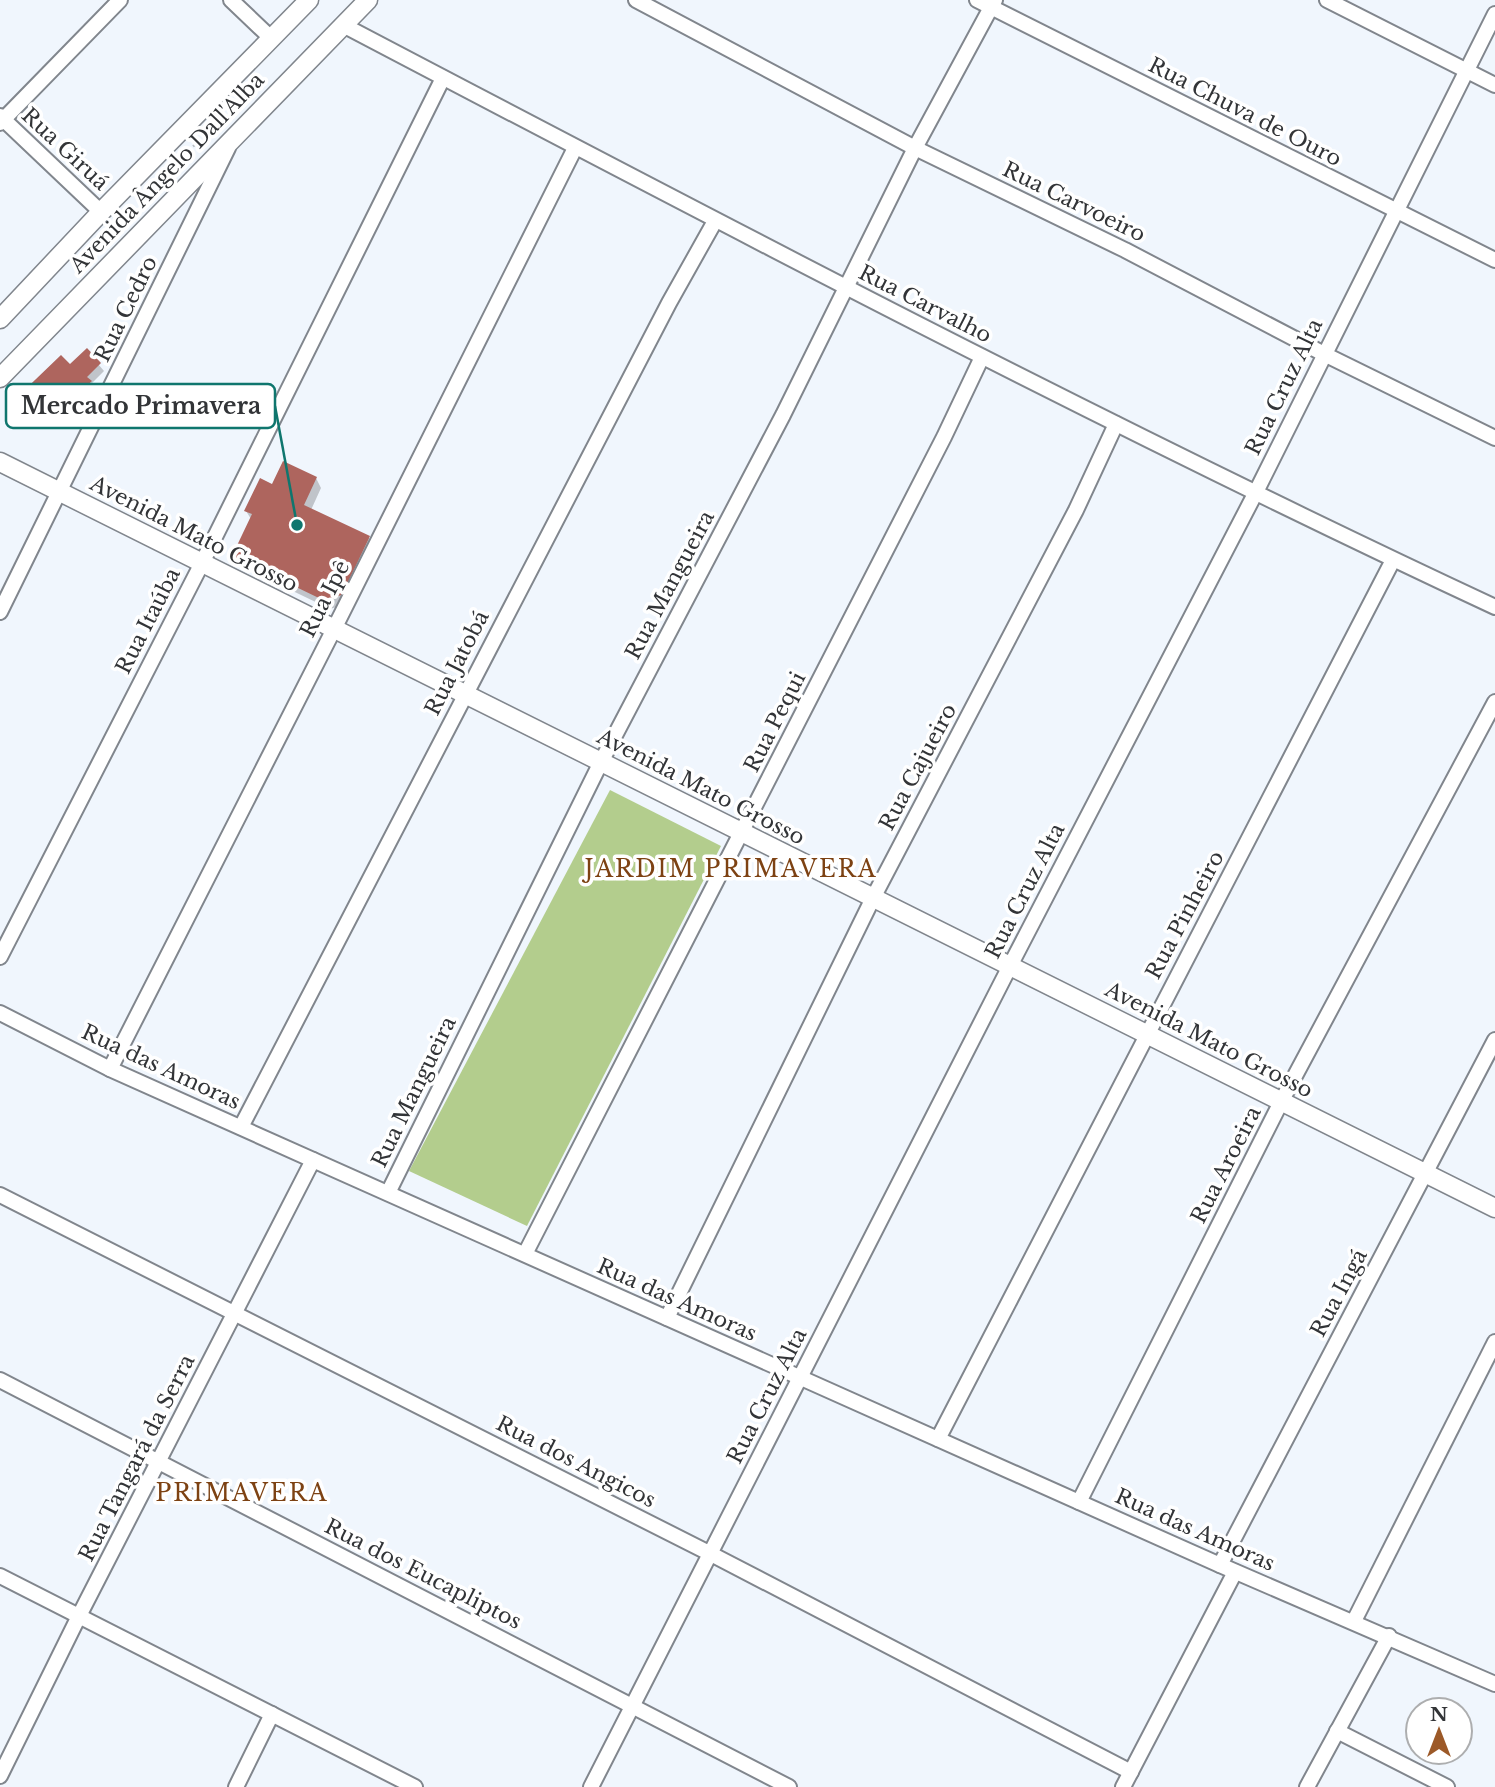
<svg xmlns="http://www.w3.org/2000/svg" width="1495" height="1787" viewBox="0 0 1495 1787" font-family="'Libre Baskerville',serif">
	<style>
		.green { fill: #b3cd8d }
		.shadow { fill: #0003 }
		.building { fill: #ae655e }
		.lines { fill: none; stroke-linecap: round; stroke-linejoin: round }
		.minor-casing { stroke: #81868d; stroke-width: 18 }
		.tertiary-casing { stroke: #81868d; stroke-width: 21 }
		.path { stroke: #b7bcc1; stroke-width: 2.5; stroke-dasharray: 2 5; stroke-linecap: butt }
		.minor { stroke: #fff; stroke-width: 14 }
		.tertiary { stroke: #fff; stroke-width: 18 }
		.labels { text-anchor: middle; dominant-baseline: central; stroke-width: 7; stroke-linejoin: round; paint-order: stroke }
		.street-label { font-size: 21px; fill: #323437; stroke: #fff }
		.neighbourhood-label { font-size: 23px; letter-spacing: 2px; fill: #7d4213; stroke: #fff }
		.leader { fill: none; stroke: #0f766e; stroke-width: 2.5 }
		.callout-dot { fill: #0f766e; stroke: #fff; stroke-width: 2.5 }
		.callout { fill: #fff; stroke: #0f766e; stroke-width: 2.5 }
		.callout-label { font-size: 23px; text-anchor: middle; font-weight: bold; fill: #323437 }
	</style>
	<rect width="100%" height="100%" fill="#f0f6fd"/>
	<polygon class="green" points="610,790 721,846 527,1226 409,1171"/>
	<g class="shadow">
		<polygon points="87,351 104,371 91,384 94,389 88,395 84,391 44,429 36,421 32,425 13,403 70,366"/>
		<polygon points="316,478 321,488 311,510 369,538 374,547 347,604 330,609 239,565 234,556 251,519 246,511 273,486"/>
	</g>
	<g class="building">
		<polygon points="87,348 101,363 87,377 92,381 83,389 80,385 40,424 31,415 27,419 11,403 61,355 70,364"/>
		<polygon points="283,461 317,477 304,505 370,536 342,595 323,600 232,556 252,514 244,511 260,478 272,484"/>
	</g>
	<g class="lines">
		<defs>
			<g id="minor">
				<polyline points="231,0 271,38"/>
				<polyline points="636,0 915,148 1125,250 1324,354 1495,438"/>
				<polyline points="977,0 1495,260"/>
				<polyline points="1327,0 1495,85"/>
				<path d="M343,25C724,225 1105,425 1495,607"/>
				<polyline points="0,116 101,212"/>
				<polyline points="0,123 120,0"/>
				<polyline points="0,612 228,148"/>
				<polyline points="0,957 202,563 443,78"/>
				<polyline points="0,1013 110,1069 313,1160 1220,1565 1495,1684"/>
				<polyline points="110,1069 334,629 575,148"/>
				<polyline points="241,1127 669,303 715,221"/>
				<polyline points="388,1193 601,762 783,415 915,148 995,0"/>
				<polyline points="0,1195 711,1554 1131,1772"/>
				<polyline points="525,1254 944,437 982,357"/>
				<polyline points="667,1318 873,898 1076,510 1116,424"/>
				<polyline points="0,1380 789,1787"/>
				<polyline points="938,1439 1393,560"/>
				<polyline points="1079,1502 1281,1102 1495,702"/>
				<polyline points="1220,1565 1495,1040"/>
				<polyline points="0,1576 415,1787"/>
				<polyline points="1354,1621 1495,1342"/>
				<polyline points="1337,1731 1447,1787"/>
				<polyline points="0,1776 79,1616 313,1160"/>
				<polyline points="236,1787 272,1714"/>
				<polyline points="591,1787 1010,966 1256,492 1495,14"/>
				<polyline points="1123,1787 1235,1572"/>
				<polyline points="1307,1787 1389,1636"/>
			</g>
			<g id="tertiary">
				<polyline points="0,319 101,212 309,0"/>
				<polyline points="0,378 368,0"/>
				<polyline points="0,462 1495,1208"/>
			</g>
		</defs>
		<use href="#minor" class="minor-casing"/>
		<use href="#tertiary" class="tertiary-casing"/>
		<polyline class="path" points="187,150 211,135"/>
		<use href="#minor" class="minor"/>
		<use href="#tertiary" class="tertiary"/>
	</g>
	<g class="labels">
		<g class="street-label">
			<text transform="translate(1245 112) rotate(27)">Rua Chuva de Ouro</text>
			<text transform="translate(65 149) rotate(43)">Rua Giruá</text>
			<text transform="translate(167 173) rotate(-46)">Avenida Ângelo Dall'Alba</text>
			<text transform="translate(1074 202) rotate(26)">Rua Carvoeiro</text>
			<text transform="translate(925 304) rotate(27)">Rua Carvalho</text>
			<text transform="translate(126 309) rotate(-64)">Rua Cedro</text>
			<text transform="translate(1284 387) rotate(-64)">Rua Cruz Alta</text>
			<text transform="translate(194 534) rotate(27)">Avenida Mato Grosso</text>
			<text transform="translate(670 585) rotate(-62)">Rua Mangueira</text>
			<text transform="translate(325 599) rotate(-63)">Rua Ipê</text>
			<text transform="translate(148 621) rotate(-63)">Rua Itaúba</text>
			<text transform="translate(457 663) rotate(-63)">Rua Jatobá</text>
			<text transform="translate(775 722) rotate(-63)">Rua Pequi</text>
			<text transform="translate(918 767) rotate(-62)">Rua Cajueiro</text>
			<text transform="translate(701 787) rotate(27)">Avenida Mato Grosso</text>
			<text transform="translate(1025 891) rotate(-63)">Rua Cruz Alta</text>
			<text transform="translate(1185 915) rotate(-62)">Rua Pinheiro</text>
			<text transform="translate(1209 1040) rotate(27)">Avenida Mato Grosso</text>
			<text transform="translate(161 1067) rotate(25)">Rua das Amoras</text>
			<text transform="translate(414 1092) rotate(-64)">Rua Mangueira</text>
			<text transform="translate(1226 1165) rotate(-63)">Rua Aroeira</text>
			<text transform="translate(1339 1293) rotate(-62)">Rua Ingá</text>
			<text transform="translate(677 1300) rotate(24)">Rua das Amoras</text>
			<text transform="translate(767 1396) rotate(-63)">Rua Cruz Alta</text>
			<text transform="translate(137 1458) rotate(-63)">Rua Tangará da Serra</text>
			<text transform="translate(576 1462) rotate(27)">Rua dos Angicos</text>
			<text transform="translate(1195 1530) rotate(24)">Rua das Amoras</text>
			<text transform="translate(423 1574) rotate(27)">Rua dos Eucapliptos</text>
		</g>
		<g class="neighbourhood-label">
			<text x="731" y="869">JARDIM PRIMAVERA</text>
			<text x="242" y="1493">PRIMAVERA</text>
		</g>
	</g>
	<path class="leader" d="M297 525L275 406"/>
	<circle class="callout-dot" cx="297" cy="525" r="7"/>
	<rect class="callout" x="6" y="384" width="269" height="44" rx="7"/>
	<g class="callout-label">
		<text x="141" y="414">Mercado Primavera</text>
	</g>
	<g transform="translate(1439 1731)"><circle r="33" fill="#ffffff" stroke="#adaeaf" stroke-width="2"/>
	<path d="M0-5L12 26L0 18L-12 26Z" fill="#9c5928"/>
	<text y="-10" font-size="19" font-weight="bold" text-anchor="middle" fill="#323437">N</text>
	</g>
</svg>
